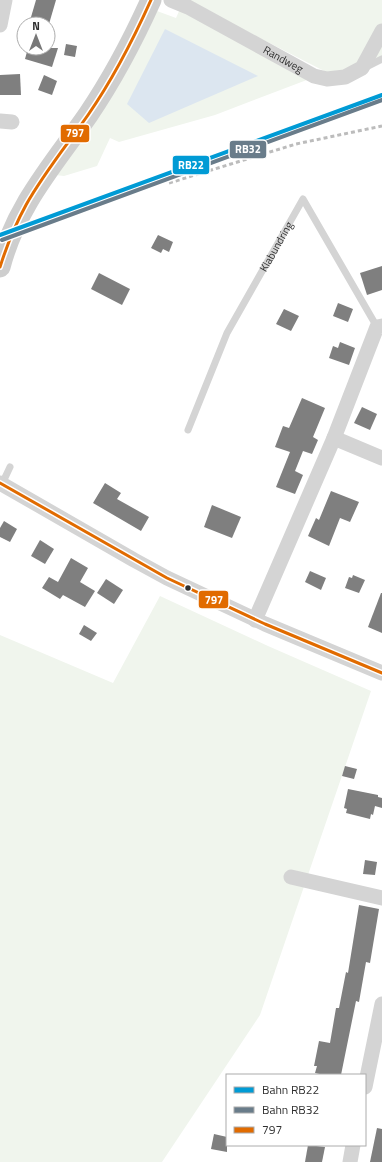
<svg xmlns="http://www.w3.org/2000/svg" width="382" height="1162" viewBox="0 0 382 1162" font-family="'Titillium Web',sans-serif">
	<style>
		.green { fill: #f0f5ed }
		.water { fill: #dce6f0 }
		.building { fill: #7f7f7f }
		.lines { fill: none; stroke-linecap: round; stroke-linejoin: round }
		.service { stroke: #d4d4d4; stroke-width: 7 }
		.minor { stroke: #d4d4d4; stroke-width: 15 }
		.secondary { stroke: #cecece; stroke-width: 21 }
		.rail { stroke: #bcbcbc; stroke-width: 3; stroke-dasharray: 4 3; stroke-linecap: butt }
		.bus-1-casing { stroke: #fff; stroke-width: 6 }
		.bus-1 { stroke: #e16b00; stroke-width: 3 }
		.rail-1-casing { stroke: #fff; stroke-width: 7 }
		.rail-2-casing { stroke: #fff; stroke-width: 7 }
		.rail-1 { stroke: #009bd5; stroke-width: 4 }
		.rail-2 { stroke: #697c8a; stroke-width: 4 }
		.bus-dot { fill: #303030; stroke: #fff; stroke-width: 1.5 }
		.labels { text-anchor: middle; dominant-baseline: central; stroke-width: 4; stroke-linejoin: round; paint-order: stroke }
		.street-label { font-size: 11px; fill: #303030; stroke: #fff }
		.line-badge { stroke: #fff; stroke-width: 1.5 }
		.badge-label { font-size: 11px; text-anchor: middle; font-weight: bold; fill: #fff }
	</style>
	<rect width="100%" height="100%" fill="#fff"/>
	<g class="green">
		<polygon points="186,0 382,0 382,56 356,68 328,73"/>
		<polygon points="180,9 312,78 215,115 119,142 110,138 97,166 64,176 55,175 157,11 176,18"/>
		<polygon points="160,596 268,646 371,691 260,1015 162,1162 0,1162 0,635 113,683"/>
	</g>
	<polygon class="water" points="165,29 258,76 149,123 127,104"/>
	<g class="building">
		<polygon points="36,0 56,0 49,24 29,24"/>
		<polygon points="66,44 77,46 75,57 64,55"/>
		<polygon points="28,48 58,48 52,67 25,59"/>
		<polygon points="20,74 21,95 0,95 0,75"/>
		<polygon points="44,75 57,81 52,95 38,90"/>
		<polygon points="158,235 173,242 169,252 163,249 161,253 151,248"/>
		<polygon points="382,266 382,290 367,295 360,273"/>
		<polygon points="99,273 130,289 122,305 91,289"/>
		<polygon points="338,303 353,309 348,322 333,316"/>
		<polygon points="284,309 299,316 291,331 276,324"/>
		<polygon points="340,342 355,348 349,365 329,358 333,346 338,348"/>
		<polygon points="302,398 325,408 313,437 318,440 312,454 303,451 295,471 303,475 295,494 276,487 290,452 275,447 283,426 289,428"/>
		<polygon points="362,407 377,414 370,430 354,423"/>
		<polygon points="105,483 121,493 117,499 149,517 141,531 93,503"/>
		<polygon points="331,491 359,502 350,522 340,518 329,546 308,536 316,518 319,520"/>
		<polygon points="212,505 241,517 232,538 204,527"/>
		<polygon points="4,521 17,529 10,542 0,537 0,528"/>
		<polygon points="40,540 54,549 45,564 31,556"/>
		<polygon points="71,558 88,568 80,582 95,591 85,607 63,595 60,599 42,588 49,577 58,582"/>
		<polygon points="310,571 326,578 321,590 305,582"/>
		<polygon points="353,575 365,580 359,593 345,588 349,577 352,578"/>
		<polygon points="106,579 123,590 114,604 97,593"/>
		<polygon points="381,593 382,593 382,633 368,627"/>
		<polygon points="84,625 97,633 91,641 79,634"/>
		<polygon points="345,766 357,769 354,779 342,776"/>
		<polygon points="348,789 378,795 378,797 382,798 382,808 375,806 373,815 371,814 370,819 346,813 347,809 344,808"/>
		<polygon points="365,860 377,862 375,875 363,874"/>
		<polygon points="359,905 379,909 370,963 366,962 359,1002 356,1001 341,1075 324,1075 315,1073 317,1066 314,1066 319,1041 330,1043 336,1008 339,1008 346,972 348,973"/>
		<polygon points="377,1128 382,1129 382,1162 370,1162"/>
		<polygon points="214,1134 227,1137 227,1152 211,1149"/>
		<polygon points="308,1145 325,1147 322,1162 305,1162"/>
	</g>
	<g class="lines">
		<g class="service">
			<polyline points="366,67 382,59"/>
			<path id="s1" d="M188,430L227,333L303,199L377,327"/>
			<polyline points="2,484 10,467"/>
		</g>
		<g class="minor">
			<path id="s2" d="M171,0L188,7L314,76L327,79L345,77L362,68L382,31"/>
			<polyline points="0,25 5,0"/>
			<polyline points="0,121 12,122"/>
			<polyline points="334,438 382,458"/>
			<polyline points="0,483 134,560 167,578 265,624 382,673"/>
			<polyline points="255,620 334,438 377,327 382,326"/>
			<polyline points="291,877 382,898"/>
			<polyline points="365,1087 382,1004"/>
			<polyline points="350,1162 353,1145"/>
		</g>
		<path class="secondary" d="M0,267C16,206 53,165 88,115C113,78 133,40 151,0"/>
		<polyline class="rail" points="169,183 296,144 382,126"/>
		<defs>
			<g id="bus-1">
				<path d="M0,267C7,245 15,225 26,205C44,173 67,145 88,115C113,79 133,40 151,0"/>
				<polyline points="0,483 167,578 265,624 382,673"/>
			</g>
		</defs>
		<use href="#bus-1" class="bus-1-casing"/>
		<use href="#bus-1" class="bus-1"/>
		<defs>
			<polyline id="rail-1" points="0,235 382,95"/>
			<polyline id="rail-2" points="2,240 382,100"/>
		</defs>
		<use href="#rail-1" class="rail-1-casing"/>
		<use href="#rail-2" class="rail-2-casing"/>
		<use href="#rail-1" class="rail-1"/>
		<use href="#rail-2" class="rail-2"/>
	</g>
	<circle class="bus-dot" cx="188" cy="588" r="3.5"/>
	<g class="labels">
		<g class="street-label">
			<text stroke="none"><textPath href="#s2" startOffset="127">Randweg</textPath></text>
			<text stroke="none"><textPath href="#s1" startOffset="204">Klabundring</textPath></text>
		</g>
	</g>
	<g class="line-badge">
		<rect x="60" y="124" width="30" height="19" rx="4" fill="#e16b00"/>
		<rect x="229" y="140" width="38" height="19" rx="4" fill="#697c8a"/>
		<rect x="172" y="155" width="38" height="20" rx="4" fill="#009bd5"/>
		<rect x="198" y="590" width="31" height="19" rx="4" fill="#e16b00"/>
	</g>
	<g class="badge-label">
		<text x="75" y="137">797</text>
		<text x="248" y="153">RB32</text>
		<text x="191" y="169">RB22</text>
		<text x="214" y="604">797</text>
	</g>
	<rect x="226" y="1074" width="140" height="72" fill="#ffffff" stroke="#acacac"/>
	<rect x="234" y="1087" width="20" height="6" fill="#009bd5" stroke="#acacac"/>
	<text x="262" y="1094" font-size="12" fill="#303030">Bahn RB22</text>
	<rect x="234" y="1107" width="20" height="6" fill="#697c8a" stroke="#acacac"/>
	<text x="262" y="1114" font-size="12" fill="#303030">Bahn RB32</text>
	<rect x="234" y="1127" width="20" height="6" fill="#e16b00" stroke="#acacac"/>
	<text x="262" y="1134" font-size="12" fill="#303030">797</text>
	<g transform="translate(36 36)"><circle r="19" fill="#ffffff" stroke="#acacac"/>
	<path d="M0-3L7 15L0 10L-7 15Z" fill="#787878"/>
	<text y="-6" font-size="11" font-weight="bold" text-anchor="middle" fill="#303030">N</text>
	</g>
</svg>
